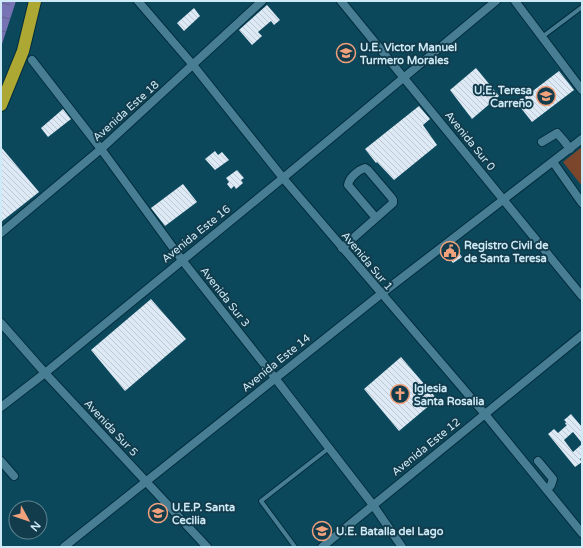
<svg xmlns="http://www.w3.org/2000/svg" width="583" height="548" viewBox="0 0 583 548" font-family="'Varela Round',sans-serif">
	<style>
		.park { fill: #7c462c }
		.water { fill: url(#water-ripples) }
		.building { fill: url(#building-back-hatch) }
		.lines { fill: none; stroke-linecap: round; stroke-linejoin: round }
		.lane-casing { stroke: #002d3c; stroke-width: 6 }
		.street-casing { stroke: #002d3c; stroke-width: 10 }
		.highway-casing { stroke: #002d3c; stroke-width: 14 }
		.lane { stroke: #487e94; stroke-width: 4 }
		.street { stroke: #487e94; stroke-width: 8 }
		.highway { stroke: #ada733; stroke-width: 12 }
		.labels { text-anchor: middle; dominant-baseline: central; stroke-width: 4; stroke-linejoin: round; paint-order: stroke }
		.poi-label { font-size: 11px; font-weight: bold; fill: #ceeaf6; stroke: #123c4c; text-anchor: start }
		.street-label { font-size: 11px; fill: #ceeaf6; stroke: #123c4c }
	</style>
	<defs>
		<pattern id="water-ripples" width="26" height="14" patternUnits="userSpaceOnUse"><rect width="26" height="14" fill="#7873b4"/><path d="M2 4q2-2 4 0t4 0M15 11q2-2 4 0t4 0" fill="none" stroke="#61618a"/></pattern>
		<pattern id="building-back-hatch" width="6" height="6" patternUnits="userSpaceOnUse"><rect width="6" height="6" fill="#dde9f4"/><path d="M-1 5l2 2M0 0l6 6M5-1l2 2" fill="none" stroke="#bdc8d2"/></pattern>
	</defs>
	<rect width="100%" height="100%" fill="#0c485c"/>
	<polygon class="park" points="582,147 582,186 563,162"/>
	<polygon class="water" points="1,1 16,1 1,47"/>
	<g class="building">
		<polygon points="267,5 280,20 274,25 271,21 258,32 262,36 252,45 239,30"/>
		<polygon points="194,8 200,16 184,31 177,23"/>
		<polygon points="476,68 499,96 472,119 450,90"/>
		<polygon points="559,71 574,90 532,122 517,103"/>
		<polygon points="419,106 430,119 423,125 437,145 394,180 377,162 376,163 365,149"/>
		<polygon points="63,109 71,119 48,137 41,128"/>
		<polygon points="1,147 39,192 1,222"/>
		<polygon points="215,151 218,155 222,152 229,160 215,170 205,159"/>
		<polygon points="237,170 244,178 241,180 243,183 236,189 234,186 231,189 227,184 229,182 226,178"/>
		<polygon points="183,184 197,202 165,226 151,208"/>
		<polygon points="453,245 462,257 453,263 444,252"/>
		<polygon points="151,299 186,339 125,391 91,350"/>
		<polygon points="401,357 437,399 399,431 364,389"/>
		<polygon points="571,414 582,427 582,443 573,432 564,440 573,452 582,444 582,457 580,459 582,462 575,467 548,434 554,429 558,433 567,425 565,424 566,422 564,420"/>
	</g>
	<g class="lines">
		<defs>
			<g id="lane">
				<polyline points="542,37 582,7"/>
				<polyline points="295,547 261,501 329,448"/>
			</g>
			<g id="street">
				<polyline points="138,1 193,65 283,178 484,413 582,533"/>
				<polyline points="341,1 582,296"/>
				<polyline points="515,1 582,90"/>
				<polyline points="32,60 101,149 182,260 275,378 373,505 402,547"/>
				<polyline points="542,142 557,133 564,141 570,149"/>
				<polyline points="553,162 582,203"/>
				<polyline points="1,233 101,149 262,1"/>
				<path d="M342,248L393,203V200L391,197L368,170L365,168C358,170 349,178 348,185L376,218"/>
				<polyline points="1,323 45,373 207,547"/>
				<polyline points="1,407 45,373 283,178 496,1"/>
				<polyline points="1,461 14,476"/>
				<polyline points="538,461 553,479 551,485 547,490"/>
				<polyline points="64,547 381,294 582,139"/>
				<polyline points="322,547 582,335"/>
			</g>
			<polyline id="highway" points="1,105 23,51 35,1"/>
		</defs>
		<use href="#lane" class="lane-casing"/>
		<use href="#street" class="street-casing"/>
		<use href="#highway" class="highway-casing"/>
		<use href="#lane" class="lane"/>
		<use href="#street" class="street"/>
		<use href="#highway" class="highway"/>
	</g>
	<defs>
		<symbol id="school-ring" viewBox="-11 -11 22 22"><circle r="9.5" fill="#123c4c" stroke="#f1a17c" stroke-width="1.5"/><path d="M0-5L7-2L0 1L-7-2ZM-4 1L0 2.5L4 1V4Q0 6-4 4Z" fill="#f1a17c"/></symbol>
		<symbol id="civic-ring" viewBox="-11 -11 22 22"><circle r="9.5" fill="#123c4c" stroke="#f1a17c" stroke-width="1.5"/><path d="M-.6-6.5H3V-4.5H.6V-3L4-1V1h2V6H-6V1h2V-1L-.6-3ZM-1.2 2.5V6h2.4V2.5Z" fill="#f1a17c"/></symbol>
		<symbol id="church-ring" viewBox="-11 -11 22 22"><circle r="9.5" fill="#123c4c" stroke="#f1a17c" stroke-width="1.5"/><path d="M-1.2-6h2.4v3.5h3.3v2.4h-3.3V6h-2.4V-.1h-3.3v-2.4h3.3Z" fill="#f1a17c"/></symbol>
	</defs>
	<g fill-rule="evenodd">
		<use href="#school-ring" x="335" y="42" width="22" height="22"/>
		<use href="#school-ring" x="535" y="85" width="22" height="22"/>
		<use href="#civic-ring" x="439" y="240" width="22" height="22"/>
		<use href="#church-ring" x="389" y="383" width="22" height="22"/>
		<use href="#school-ring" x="147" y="502" width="22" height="22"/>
		<use href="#school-ring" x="311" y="520" width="22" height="22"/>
	</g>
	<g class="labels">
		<g class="poi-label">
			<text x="360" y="47">U.E. Victor Manuel<tspan x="360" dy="13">Turmero Morales</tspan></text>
			<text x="532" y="90" text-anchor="end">U.E. Teresa<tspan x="532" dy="13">Carreño</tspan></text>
			<text x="464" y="245">Registro Civil de<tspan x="464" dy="13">de Santa Teresa</tspan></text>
			<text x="414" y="388">Iglesia<tspan x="414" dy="13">Santa Rosalia</tspan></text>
			<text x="172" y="507">U.E.P. Santa<tspan x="172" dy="13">Cecilia</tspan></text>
			<text x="336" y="531">U.E. Batalla del Lago</text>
		</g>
		<g class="street-label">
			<text transform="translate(126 111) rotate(-42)">Avenida Este 18</text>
			<text transform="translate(470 141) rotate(51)">Avenida Sur 0</text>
			<text transform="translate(196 234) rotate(-39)">Avenida Este 16</text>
			<text transform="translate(367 261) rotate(50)">Avenida Sur 1</text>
			<text transform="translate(225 297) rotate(52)">Avenida Sur 3</text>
			<text transform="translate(276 363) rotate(-39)">Avenida Este 14</text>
			<text transform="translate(111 428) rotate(47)">Avenida Sur 5</text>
			<text transform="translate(426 447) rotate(-39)">Avenida Este 12</text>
		</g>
	</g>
	<rect width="583" height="548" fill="none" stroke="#ceeaf6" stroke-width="4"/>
	<g transform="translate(28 520) rotate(130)"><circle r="19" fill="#123c4c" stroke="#5d8290"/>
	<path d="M0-3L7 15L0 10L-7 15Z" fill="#f1a17c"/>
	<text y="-6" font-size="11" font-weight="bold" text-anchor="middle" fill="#ceeaf6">N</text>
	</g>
</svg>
